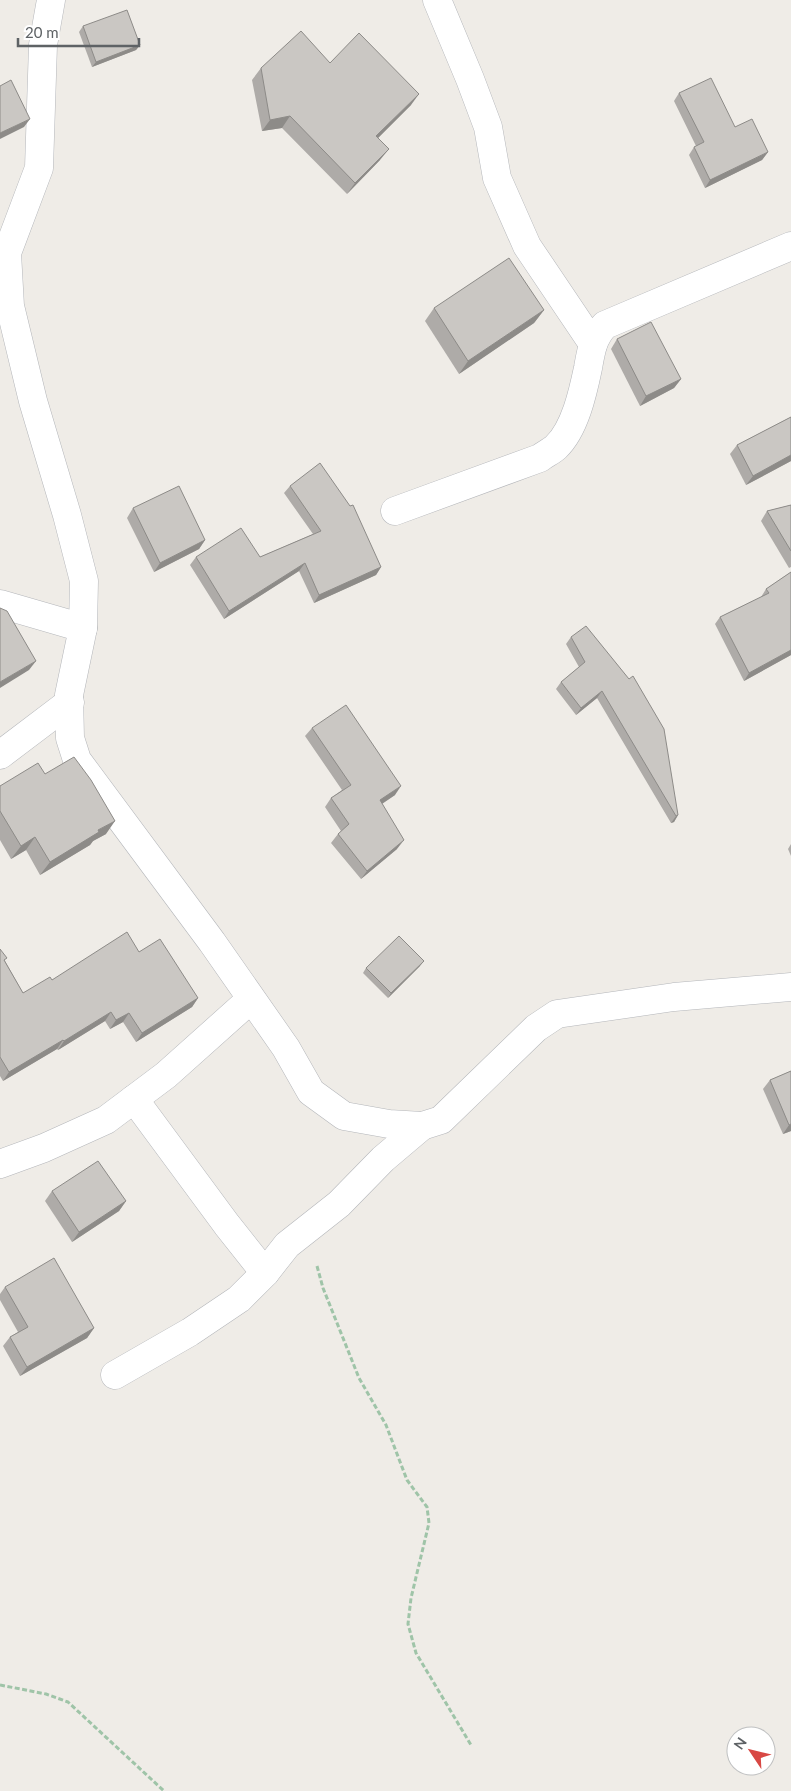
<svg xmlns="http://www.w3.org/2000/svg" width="791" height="1791" viewBox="0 0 791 1791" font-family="Lato,sans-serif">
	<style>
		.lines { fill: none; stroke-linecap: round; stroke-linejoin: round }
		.minor-casing { stroke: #b4b6ba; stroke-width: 29 }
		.path { stroke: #9fc4a8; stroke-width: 3; stroke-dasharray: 5 2.5; stroke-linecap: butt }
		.minor { stroke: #fff; stroke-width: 28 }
		.wall { fill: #aeaba8 }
		.shaded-wall { fill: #8d8b88 }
		.building { fill: #cac7c3; stroke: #8d8b88 }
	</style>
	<rect width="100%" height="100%" fill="#efece7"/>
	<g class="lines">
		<defs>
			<g id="minor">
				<polyline points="51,0 43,45 39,168 7,253 10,306 33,401 67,515 84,581 83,628 69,695 70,738 77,760 212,942 286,1048 311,1092 344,1116 389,1124 422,1126 441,1120 536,1028 557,1014 674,997 791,987"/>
				<polyline points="437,0 470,79 488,127 497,178 527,246 593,344"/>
				<path d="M395,511L540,458C545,454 552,451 556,447C575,429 583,392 588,368C591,351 593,337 605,325L791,246"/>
				<polyline points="0,604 83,628"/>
				<polyline points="0,755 70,702"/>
				<polyline points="134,1099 227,1225 265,1273"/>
				<polyline points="0,1164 44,1148 106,1120 166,1075 251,999"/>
				<polyline points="115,1375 190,1332 239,1299 265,1273 287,1245 339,1204 383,1159 422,1126"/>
			</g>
		</defs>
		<use href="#minor" class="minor-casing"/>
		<g class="path">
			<polyline points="317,1266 323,1288 359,1378 386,1425 407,1480 427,1507 429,1523 411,1598 408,1624 416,1653 471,1745"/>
			<polyline points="0,1685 46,1694 68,1702 164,1791"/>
		</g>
		<use href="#minor" class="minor"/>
	</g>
	<g class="wall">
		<polygon points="83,26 140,45 136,50 92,67 79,32"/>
		<polygon points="330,63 411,105 378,138 380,160 347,194 282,128 262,131 252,80 261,68"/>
		<polygon points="679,93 735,127 768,152 762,160 705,188 689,155 694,147 696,146 674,101"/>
		<polygon points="434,308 544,310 534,323 459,374 425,321"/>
		<polygon points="617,339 681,379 674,388 640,406 611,349"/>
		<polygon points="791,417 791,461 746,485 730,454 737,445"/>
		<polygon points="290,486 381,567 376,575 314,603 299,571 224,619 190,565 196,557 260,557 313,534 284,493"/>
		<polygon points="791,505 791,567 789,568 761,521 767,511"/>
		<polygon points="133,508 205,540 199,549 154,572 127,518"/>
		<polygon points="791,572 791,655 744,681 715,624 720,617 761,597 766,589"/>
		<polygon points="571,637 678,815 674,822 671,823 597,698 576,715 556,689 561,682 579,667 566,644"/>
		<polygon points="312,728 395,795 382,804 397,849 361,879 331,843 338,834 341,831 325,807 331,798 342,790 305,736"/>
		<polygon points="45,774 106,834 93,841 90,845 40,875 26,850 11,859 0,840 0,786"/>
		<polygon points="791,844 791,856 788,849"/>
		<polygon points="0,949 5,961 23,993 52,980 139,952 198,998 192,1007 136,1042 123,1022 110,1029 105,1021 58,1050 57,1049 3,1081 0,1076"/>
		<polygon points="420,966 388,998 363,973 366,968"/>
		<polygon points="791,1071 791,1131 783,1134 763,1089 770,1080"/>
		<polygon points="52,1191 126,1201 119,1211 72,1242 45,1201"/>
		<polygon points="5,1287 94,1328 87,1338 20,1376 3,1346 10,1337 18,1332 0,1300 0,1294"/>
	</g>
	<g class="shaded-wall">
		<polygon points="140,45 136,50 92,67 96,62"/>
		<polygon points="419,94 411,105 368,148 376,136"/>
		<polygon points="290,116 282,128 262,131 270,120"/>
		<polygon points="30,119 24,127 0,139 0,133"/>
		<polygon points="389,149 380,160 347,194 355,183"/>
		<polygon points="768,152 762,160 705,188 710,180"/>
		<polygon points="544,310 534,323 459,374 468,361"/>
		<polygon points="681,379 674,388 640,406 646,396"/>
		<polygon points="791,455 791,461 746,485 753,476"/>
		<polygon points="205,540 199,549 154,572 160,563"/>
		<polygon points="305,563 299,571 224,619 229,611"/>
		<polygon points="381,567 376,575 314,603 319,595"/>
		<polygon points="791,650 791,655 744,681 749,673"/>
		<polygon points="36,661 29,670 0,688 0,682"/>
		<polygon points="602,691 597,698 576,715 581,708"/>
		<polygon points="401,786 395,795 374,809 380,800"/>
		<polygon points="678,815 674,822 671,823 676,816"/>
		<polygon points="115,821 106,834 93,841 90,845 40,875 50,862 98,830"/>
		<polygon points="35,837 26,850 11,859 21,846"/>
		<polygon points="404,840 397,849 361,879 367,871"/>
		<polygon points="424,961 420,966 388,998 391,993"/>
		<polygon points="198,998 192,1007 136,1042 142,1033"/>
		<polygon points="111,1012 105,1021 58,1050 64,1041"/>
		<polygon points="129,1013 123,1022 110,1029 116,1020"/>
		<polygon points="63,1040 57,1049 3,1081 9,1072"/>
		<polygon points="791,1124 791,1131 783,1134 789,1125"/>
		<polygon points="126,1201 119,1211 72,1242 79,1232"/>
		<polygon points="94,1328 87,1338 20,1376 27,1367"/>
	</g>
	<g class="building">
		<polygon points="127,10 140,45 96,62 83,26"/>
		<polygon points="301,31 330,63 359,33 419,94 376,136 389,149 355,183 290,116 270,120 261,68"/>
		<polygon points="711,78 735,127 752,119 768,152 710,180 694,147 704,142 679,93"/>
		<polygon points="11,80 30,119 0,133 0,86"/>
		<polygon points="509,258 544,310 468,361 434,308"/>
		<polygon points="651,322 681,379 646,396 617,339"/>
		<polygon points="791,417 791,455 753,476 737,445"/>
		<polygon points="320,463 350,506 353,505 381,567 319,595 305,563 229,611 196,557 241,528 260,557 321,531 290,486"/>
		<polygon points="179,486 205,540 160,563 133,508"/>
		<polygon points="791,505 791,551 767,511"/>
		<polygon points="791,572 791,650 749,673 720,617 769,593 766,589"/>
		<polygon points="0,608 7,611 36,661 0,682"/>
		<polygon points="586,626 629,679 633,676 664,729 678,815 676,816 602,691 581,708 561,682 585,662 571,637"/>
		<polygon points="346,705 401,786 380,800 404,840 367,871 338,834 349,824 331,798 351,785 312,728"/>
		<polygon points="74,757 91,780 115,821 98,830 99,832 50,862 35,837 21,846 0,811 0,786 38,763 45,774"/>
		<polygon points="127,932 139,952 160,939 198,998 142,1033 129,1013 116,1020 111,1012 64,1041 63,1040 9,1072 0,1057 0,949 7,958 4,960 23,993 50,977 52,980"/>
		<polygon points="399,936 424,961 391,993 366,968"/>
		<polygon points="791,1071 791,1124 789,1125 770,1080"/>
		<polygon points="98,1161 126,1201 79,1232 52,1191"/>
		<polygon points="54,1258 94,1328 27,1367 10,1337 28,1327 5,1287"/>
	</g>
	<g transform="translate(751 1751) rotate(305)"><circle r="24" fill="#ffffff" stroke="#bfc0c1"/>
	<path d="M0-4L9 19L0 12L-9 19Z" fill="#d84844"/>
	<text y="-8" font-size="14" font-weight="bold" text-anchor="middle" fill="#5e6265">N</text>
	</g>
	<path d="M18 38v8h121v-8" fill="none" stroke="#5e6265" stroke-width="2.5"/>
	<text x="25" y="38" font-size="15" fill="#5e6265" stroke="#ffffff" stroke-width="4" paint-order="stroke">20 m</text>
</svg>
